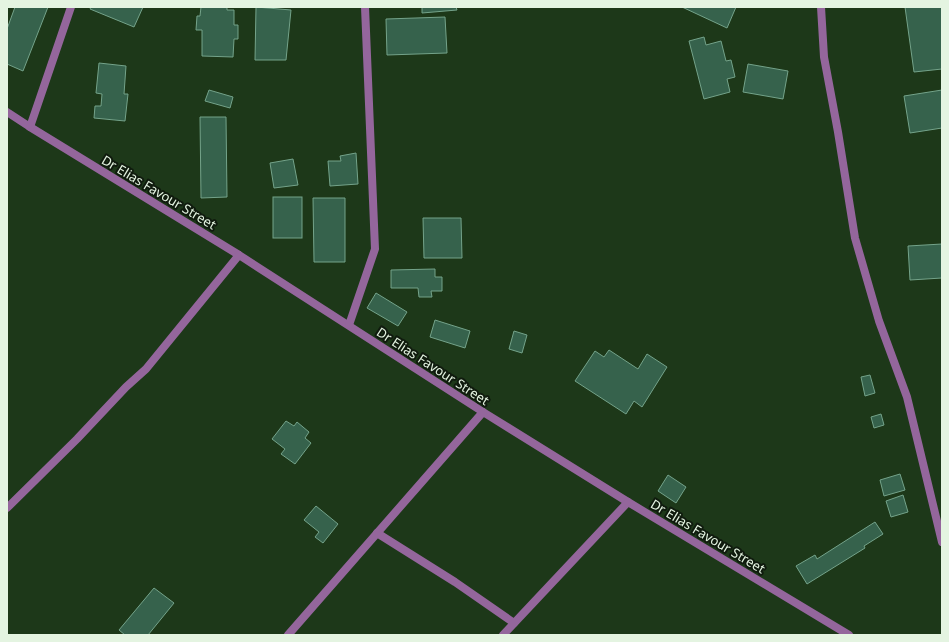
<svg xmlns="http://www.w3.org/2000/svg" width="949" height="642" viewBox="0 0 949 642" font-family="'Noto Sans',sans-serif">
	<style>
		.building { fill: #36624c; stroke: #74a38a }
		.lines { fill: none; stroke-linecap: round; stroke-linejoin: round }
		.street { stroke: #94669c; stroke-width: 8 }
		.labels { text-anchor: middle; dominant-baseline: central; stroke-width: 4; stroke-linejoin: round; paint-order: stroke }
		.street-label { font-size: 13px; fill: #e4f4e1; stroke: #101b0e }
	</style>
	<rect width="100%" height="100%" fill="#1d3819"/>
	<g class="building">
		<polygon points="15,7 48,7 23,71 7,64 7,29"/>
		<polygon points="91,7 143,7 134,27 90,9"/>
		<polygon points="201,7 227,7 227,10 234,10 234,25 238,25 238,39 234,39 233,57 202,56 202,30 196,30 197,16 200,16"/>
		<polygon points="256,7 291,10 286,60 255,60"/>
		<polygon points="422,7 456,7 457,10 422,13"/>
		<polygon points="682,7 736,7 727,28"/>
		<polygon points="905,7 942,7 942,69 914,72"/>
		<polygon points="445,17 447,53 387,55 386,19"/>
		<polygon points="704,37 706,45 721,41 726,61 731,60 735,77 727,79 730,92 704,99 689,41"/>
		<polygon points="99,63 126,66 124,94 128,94 125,121 94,118 95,106 101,106 102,94 96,93"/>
		<polygon points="748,64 788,71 783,99 743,92"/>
		<polygon points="209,90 233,97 230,108 205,101"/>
		<polygon points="942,90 942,128 910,133 904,96"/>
		<polygon points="200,117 226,117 227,197 201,198"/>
		<polygon points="356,153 358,184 330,186 328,161 341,161 340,156"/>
		<polygon points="293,159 298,185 274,188 270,163"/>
		<rect x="273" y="197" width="29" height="41"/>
		<polygon points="313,198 345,198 345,262 314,262"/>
		<polygon points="423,218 461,218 462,258 424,258"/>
		<polygon points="942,244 942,278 910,280 908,246"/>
		<polygon points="435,269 435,277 442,277 442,291 431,291 432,297 419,297 418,288 391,288 391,270"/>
		<polygon points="376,293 407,312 398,326 367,308"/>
		<polygon points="435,320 470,331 465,348 430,337"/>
		<polygon points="514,331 527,335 522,353 509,349"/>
		<polygon points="609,350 638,369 647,354 667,367 642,407 634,401 626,414 575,381 595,351 604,357"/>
		<polygon points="870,375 875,393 865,396 861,377"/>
		<polygon points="881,414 884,425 874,428 871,417"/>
		<polygon points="286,421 294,426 297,422 309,432 305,438 311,443 295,464 281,454 285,449 272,439"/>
		<polygon points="900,474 905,490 884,496 880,480"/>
		<polygon points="668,475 686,487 676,503 658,491"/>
		<polygon points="903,495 908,512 891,517 886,501"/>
		<polygon points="316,506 338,524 323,543 315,537 319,532 304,520"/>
		<polygon points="875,522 883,534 864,546 865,548 807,584 796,566 815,555 817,559"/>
		<polygon points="154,588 174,603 148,635 125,635 119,630"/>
	</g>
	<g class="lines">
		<g class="street">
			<polyline points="821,7 824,57 838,132 855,238 879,321 907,397 942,542"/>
			<polyline points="7,112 30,127 239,255 483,412 628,502 849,635"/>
			<polyline points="30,127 71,7"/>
			<polyline points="349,325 375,249 365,7"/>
			<polyline points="7,508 77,439 126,387 146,369 239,255"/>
			<polyline points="377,533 455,582 514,623"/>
			<polyline points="288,635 483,412"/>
			<polyline points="503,635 628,502"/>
		</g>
	</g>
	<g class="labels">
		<g class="street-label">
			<text transform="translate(159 192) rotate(31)">Dr Elias Favour Street</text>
			<text transform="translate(433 366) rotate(33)">Dr Elias Favour Street</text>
			<text transform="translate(708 536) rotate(31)">Dr Elias Favour Street</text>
		</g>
	</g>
	<rect width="949" height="642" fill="none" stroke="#e4f4e1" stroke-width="16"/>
</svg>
